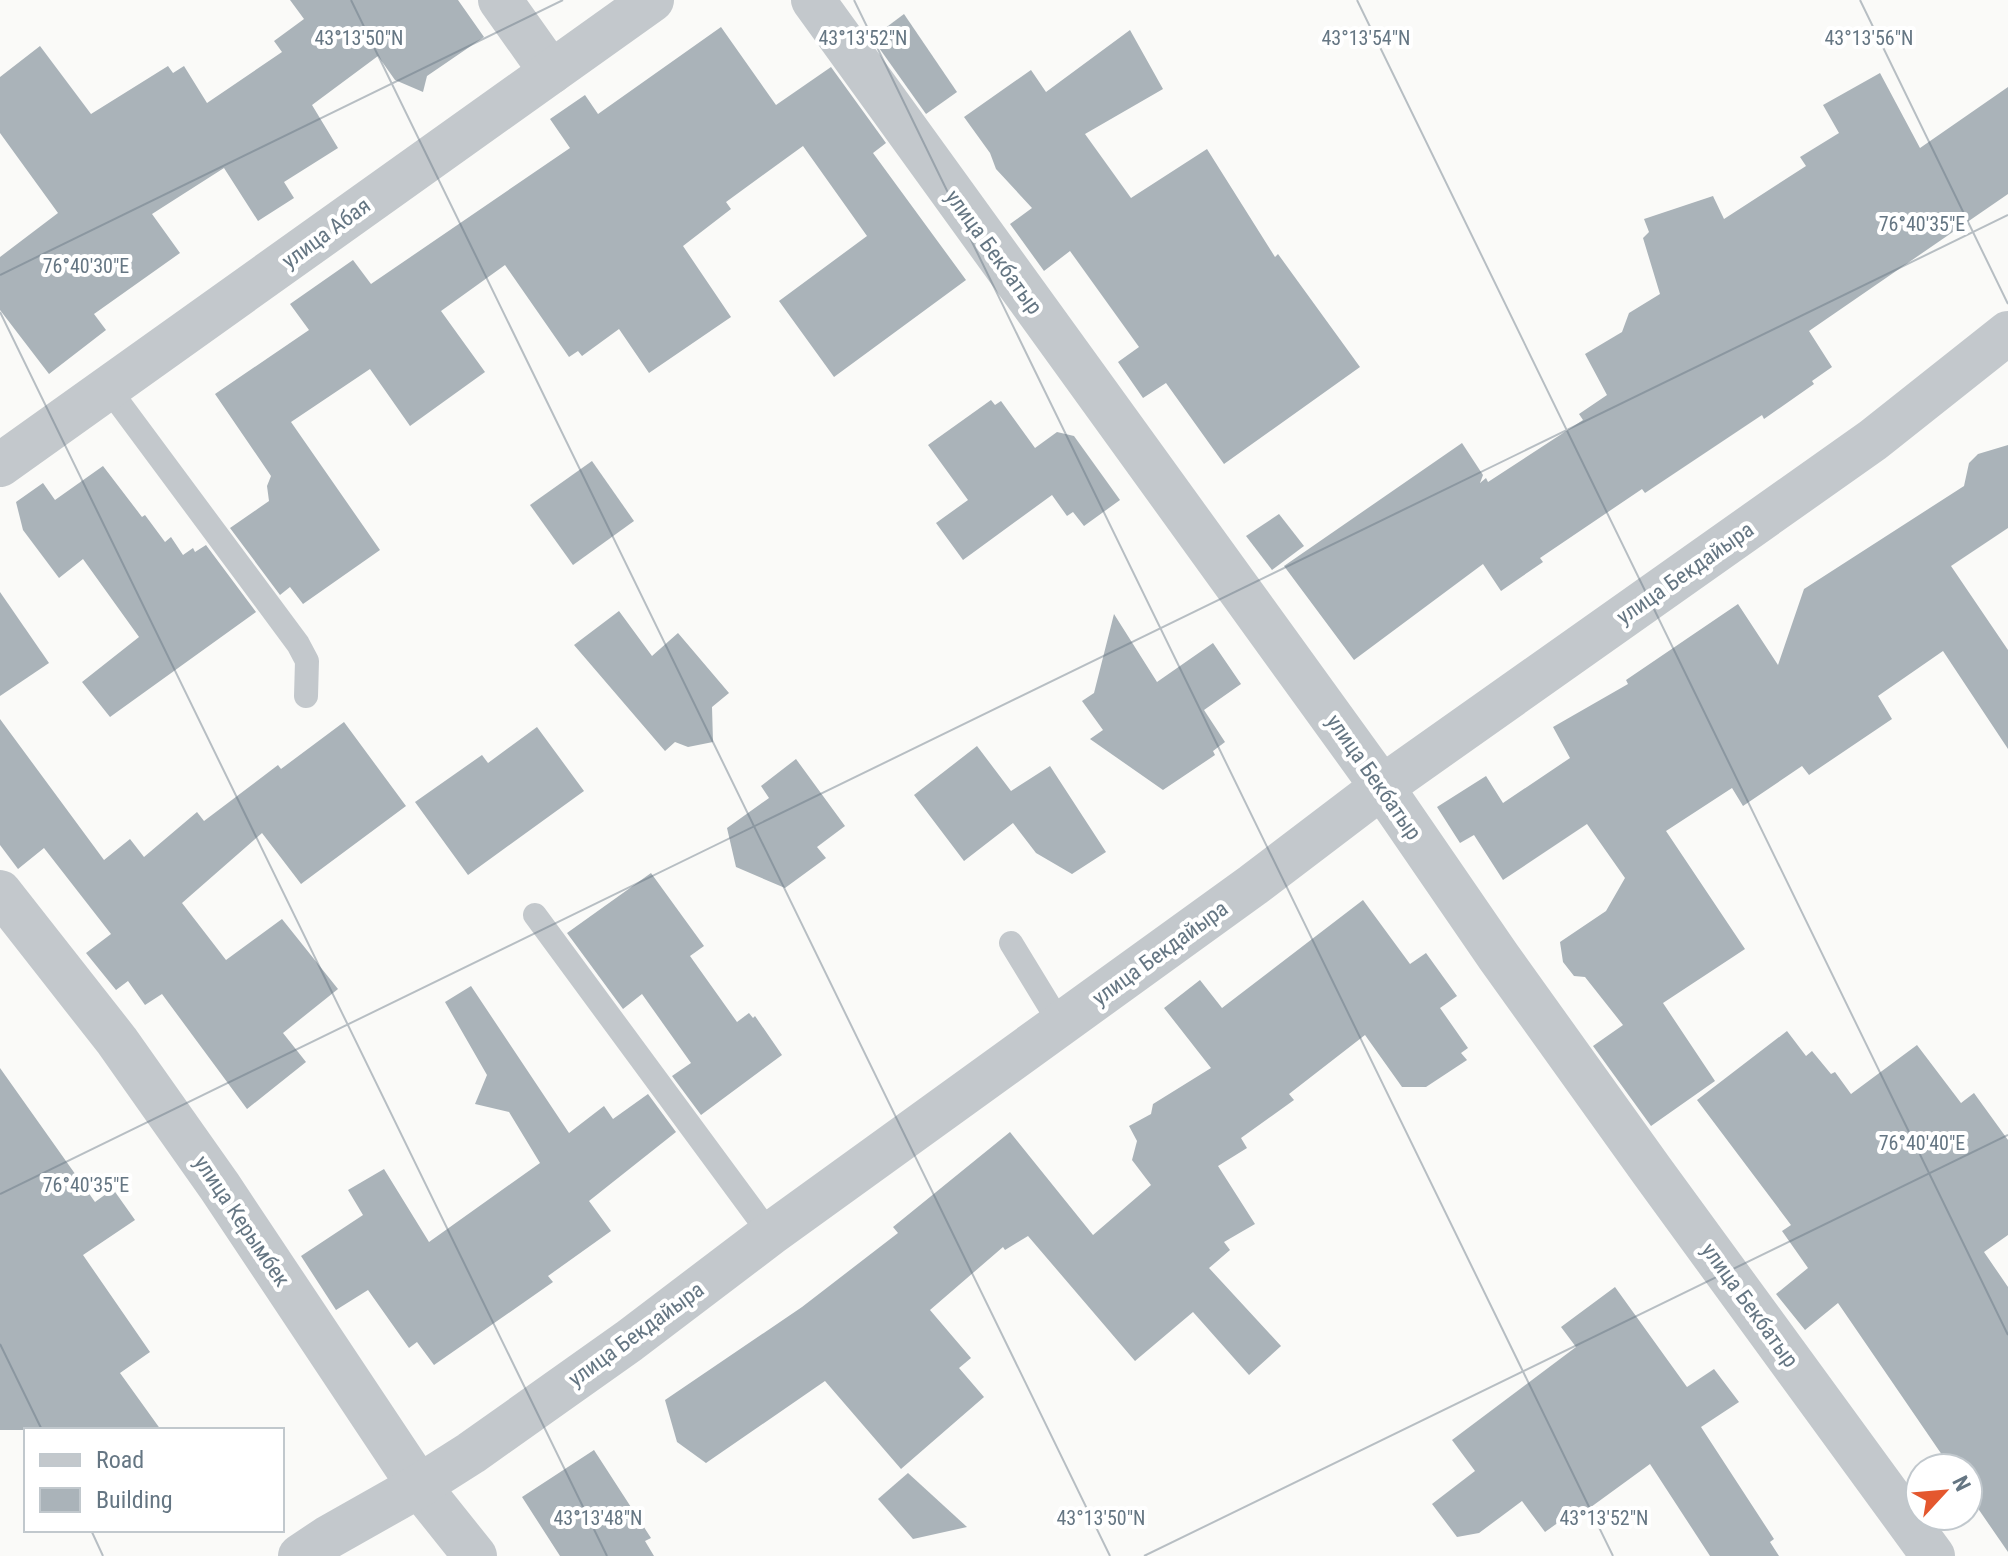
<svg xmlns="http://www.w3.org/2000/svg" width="2008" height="1556" viewBox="0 0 2008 1556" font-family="'Roboto Condensed',sans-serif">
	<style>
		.building { fill: #aab3b9 }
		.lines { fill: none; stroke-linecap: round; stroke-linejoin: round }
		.service { stroke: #c3c8cc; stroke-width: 24 }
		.minor { stroke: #c3c8cc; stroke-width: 44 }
		.ticks { fill: none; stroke: #657683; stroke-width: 2; stroke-opacity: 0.45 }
		.labels { text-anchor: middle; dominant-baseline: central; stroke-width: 8; stroke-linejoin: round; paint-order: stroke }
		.street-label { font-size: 22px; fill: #657683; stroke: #fff }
		.ticks-label { font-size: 20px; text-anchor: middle; fill: #657683; stroke: #fff; stroke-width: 8; stroke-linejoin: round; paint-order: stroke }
	</style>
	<rect width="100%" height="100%" fill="#fafaf8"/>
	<g class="building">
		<polygon points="290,0 458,0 484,37 427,76 423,92 395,80 378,56 312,105 338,148 284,182 294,198 258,221 224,168 152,214 180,253 94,314 106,330 49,374 0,310 0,257 58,213 0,133 0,77 40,46 91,114 168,66 173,73 184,66 207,103 282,52 274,41 304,19"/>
		<polygon points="904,14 957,92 926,114 872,38"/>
		<polygon points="721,27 776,105 831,67 886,143 873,153 966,280 834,377 779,301 867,236 803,146 726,202 731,209 683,246 731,317 649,373 619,329 582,356 578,351 569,357 505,265 441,311 485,372 410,426 370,369 291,422 380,550 303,604 290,587 280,595 230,528 269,501 267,486 271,476 215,394 309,330 290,304 353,260 371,284 570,148 550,119 585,95 598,114"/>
		<polygon points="1130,30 1163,89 1085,134 1131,198 1207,149 1275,257 1278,254 1360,367 1224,464 1166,383 1143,398 1118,362 1139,347 1070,251 1044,271 1010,224 1032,208 996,169 990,153 964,117 1031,70 1046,92"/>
		<polygon points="1880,73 1920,148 2008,87 2008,194 1809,331 1832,367 1812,381 1814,384 1764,419 1762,415 1645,493 1642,489 1540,558 1543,562 1501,591 1483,564 1354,660 1284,566 1462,443 1483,475 1480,483 1486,478 1488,482 1583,420 1579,414 1607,395 1585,354 1622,332 1629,313 1660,294 1643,238 1649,232 1644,219 1713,196 1724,219 1806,166 1800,157 1839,133 1823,105"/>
		<polygon points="991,400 995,405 1001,401 1035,448 1057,432 1074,436 1120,500 1084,526 1073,512 1067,516 1052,495 963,560 936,523 968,500 928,445"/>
		<polygon points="2008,445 2008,528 1951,566 2008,650 2008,749 1943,651 1878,696 1892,719 1809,775 1802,766 1743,806 1732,788 1666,831 1745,949 1663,1003 1715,1081 1651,1126 1593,1046 1623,1025 1585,977 1574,976 1563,962 1560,942 1606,911 1625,878 1587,824 1503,880 1474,835 1460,843 1437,807 1486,776 1503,803 1570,758 1553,727 1628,684 1626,680 1738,604 1778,665 1804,589 1964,486 1969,463 1978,454"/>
		<polygon points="592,461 634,521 573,565 530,505"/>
		<polygon points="103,466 142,517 145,515 165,542 171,537 183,555 193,548 195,552 206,545 256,612 110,717 82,682 139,637 83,559 59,578 23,530 16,502 43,483 55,500"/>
		<polygon points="1279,514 1304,546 1272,570 1246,536"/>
		<polygon points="0,592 49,663 0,696"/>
		<polygon points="619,611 652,656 678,633 729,693 712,707 713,742 688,747 675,742 665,751 574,645"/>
		<polygon points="1114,614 1157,682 1213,643 1241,684 1204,710 1225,742 1213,751 1215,755 1163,790 1090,739 1103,730 1082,701 1094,693"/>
		<polygon points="0,719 104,860 130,839 144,857 197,812 204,821 278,765 281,769 344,722 406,806 301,884 262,833 182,903 226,960 282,919 338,989 283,1033 306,1062 247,1109 162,994 145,1005 128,981 116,990 86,953 111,934 44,848 18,869 0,845"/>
		<polygon points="537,727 584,791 468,875 415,802 482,755 488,763"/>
		<polygon points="977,746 1011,791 1050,766 1106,852 1072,874 1036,853 1013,823 964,861 914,795"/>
		<polygon points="796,759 845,826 817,847 826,858 785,888 736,867 727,828 769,798 761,786"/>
		<polygon points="651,873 704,946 690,956 737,1022 749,1013 753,1018 755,1016 782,1055 701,1115 672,1076 691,1063 642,994 623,1009 567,933"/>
		<polygon points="1363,900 1410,964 1426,953 1457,996 1440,1008 1468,1048 1461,1053 1467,1060 1426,1087 1402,1087 1365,1035 1289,1094 1294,1100 1241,1138 1247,1148 1218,1166 1255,1224 1224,1242 1230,1250 1209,1268 1281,1346 1249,1375 1193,1312 1135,1361 1028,1236 1005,1250 1003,1247 930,1310 971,1358 959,1368 984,1397 901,1469 825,1381 706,1463 677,1442 665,1400 802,1307 898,1233 893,1227 1010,1132 1093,1235 1151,1185 1132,1160 1137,1141 1129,1126 1151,1114 1153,1104 1211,1068 1164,1008 1200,980 1222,1008"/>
		<polygon points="471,986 569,1133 604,1106 613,1119 648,1094 676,1132 589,1201 611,1231 548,1276 553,1282 434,1365 417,1342 409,1348 368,1290 336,1310 301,1256 363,1215 348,1190 384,1169 429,1242 540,1163 509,1112 475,1104 487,1075 445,1002"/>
		<polygon points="1787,1031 1806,1056 1812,1051 1831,1074 1835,1072 1851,1094 1917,1045 1961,1103 1974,1093 2008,1140 2008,1235 1984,1252 2008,1287 2008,1552 1968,1494 1968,1468 1951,1468 1838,1303 1805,1330 1776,1294 1808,1268 1782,1231 1791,1225 1697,1100"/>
		<polygon points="0,1068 95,1202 113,1189 135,1220 83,1255 150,1352 120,1373 161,1430 0,1430"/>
		<polygon points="1615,1287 1687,1387 1714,1369 1739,1402 1701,1427 1774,1539 1770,1542 1779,1556 1710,1556 1650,1464 1569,1523 1566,1517 1545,1532 1522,1501 1479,1533 1457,1537 1432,1504 1475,1471 1452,1440 1576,1347 1561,1327"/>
		<polygon points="594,1450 651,1538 645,1541 654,1556 560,1556 522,1497"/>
		<polygon points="908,1473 967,1527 913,1539 878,1499"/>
	</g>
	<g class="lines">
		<g class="service">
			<polyline points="108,388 298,644 307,661 306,696"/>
			<polyline points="535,915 770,1234"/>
			<polyline points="1011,943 1061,1025"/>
		</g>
		<g class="minor">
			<polyline points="500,0 551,72"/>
			<polyline points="813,0 1382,787 1498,956 1652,1171 1933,1556"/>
			<polyline points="0,465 652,0"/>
			<polyline points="0,892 117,1041 220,1187 419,1486 475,1556"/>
			<polyline points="300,1556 327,1538 419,1486 471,1453 629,1341 770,1234 1253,885 1382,787 1873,440 2008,333"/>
		</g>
	</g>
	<path class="ticks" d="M351,0L1110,1556M854,0L1613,1556M1357,0L2008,1335M1860,0L2008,304M0,275L563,0M0,312L607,1556M0,1194L2008,215M0,1344L42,1430M91,1530L103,1556M1144,1556L2008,1135"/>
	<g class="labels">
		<g class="street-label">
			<text transform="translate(326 233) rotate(-36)">улица Абая</text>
			<text transform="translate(994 252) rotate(54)">улица Бекбатыр</text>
			<text transform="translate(1685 573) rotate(-35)">улица Бекдайыра</text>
			<text transform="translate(1374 777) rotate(55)">улица Бекбатыр</text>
			<text transform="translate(1160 953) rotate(-36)">улица Бекдайыра</text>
			<text transform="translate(242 1221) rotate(56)">улица Керымбек</text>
			<text transform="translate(1750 1305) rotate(54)">улица Бекбатыр</text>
			<text transform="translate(636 1334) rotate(-36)">улица Бекдайыра</text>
		</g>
	</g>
	<g class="ticks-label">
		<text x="359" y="45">43°13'50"N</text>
		<text x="863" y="45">43°13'52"N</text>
		<text x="1366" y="45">43°13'54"N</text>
		<text x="1869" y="45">43°13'56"N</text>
		<text x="1922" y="231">76°40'35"E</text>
		<text x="86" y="273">76°40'30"E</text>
		<text x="1922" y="1150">76°40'40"E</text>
		<text x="86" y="1192">76°40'35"E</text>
		<text x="598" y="1525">43°13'48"N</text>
		<text x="1101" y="1525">43°13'50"N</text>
		<text x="1604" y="1525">43°13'52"N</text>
	</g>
	<rect x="24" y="1428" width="260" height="104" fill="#ffffff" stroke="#c1c8cd" stroke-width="2"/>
	<rect x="40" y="1454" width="40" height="12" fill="#c3c8cc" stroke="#c1c8cd" stroke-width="2"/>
	<text x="96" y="1468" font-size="24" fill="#657683">Road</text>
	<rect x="40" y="1488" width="40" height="24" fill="#aab3b9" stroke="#c1c8cd" stroke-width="2"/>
	<text x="96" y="1508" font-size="24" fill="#657683">Building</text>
	<g transform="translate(1944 1492) rotate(64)"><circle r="38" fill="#ffffff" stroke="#c1c8cd" stroke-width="2"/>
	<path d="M0-6L14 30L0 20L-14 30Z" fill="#e4572e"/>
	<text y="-12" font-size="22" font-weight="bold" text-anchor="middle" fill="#657683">N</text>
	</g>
</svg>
